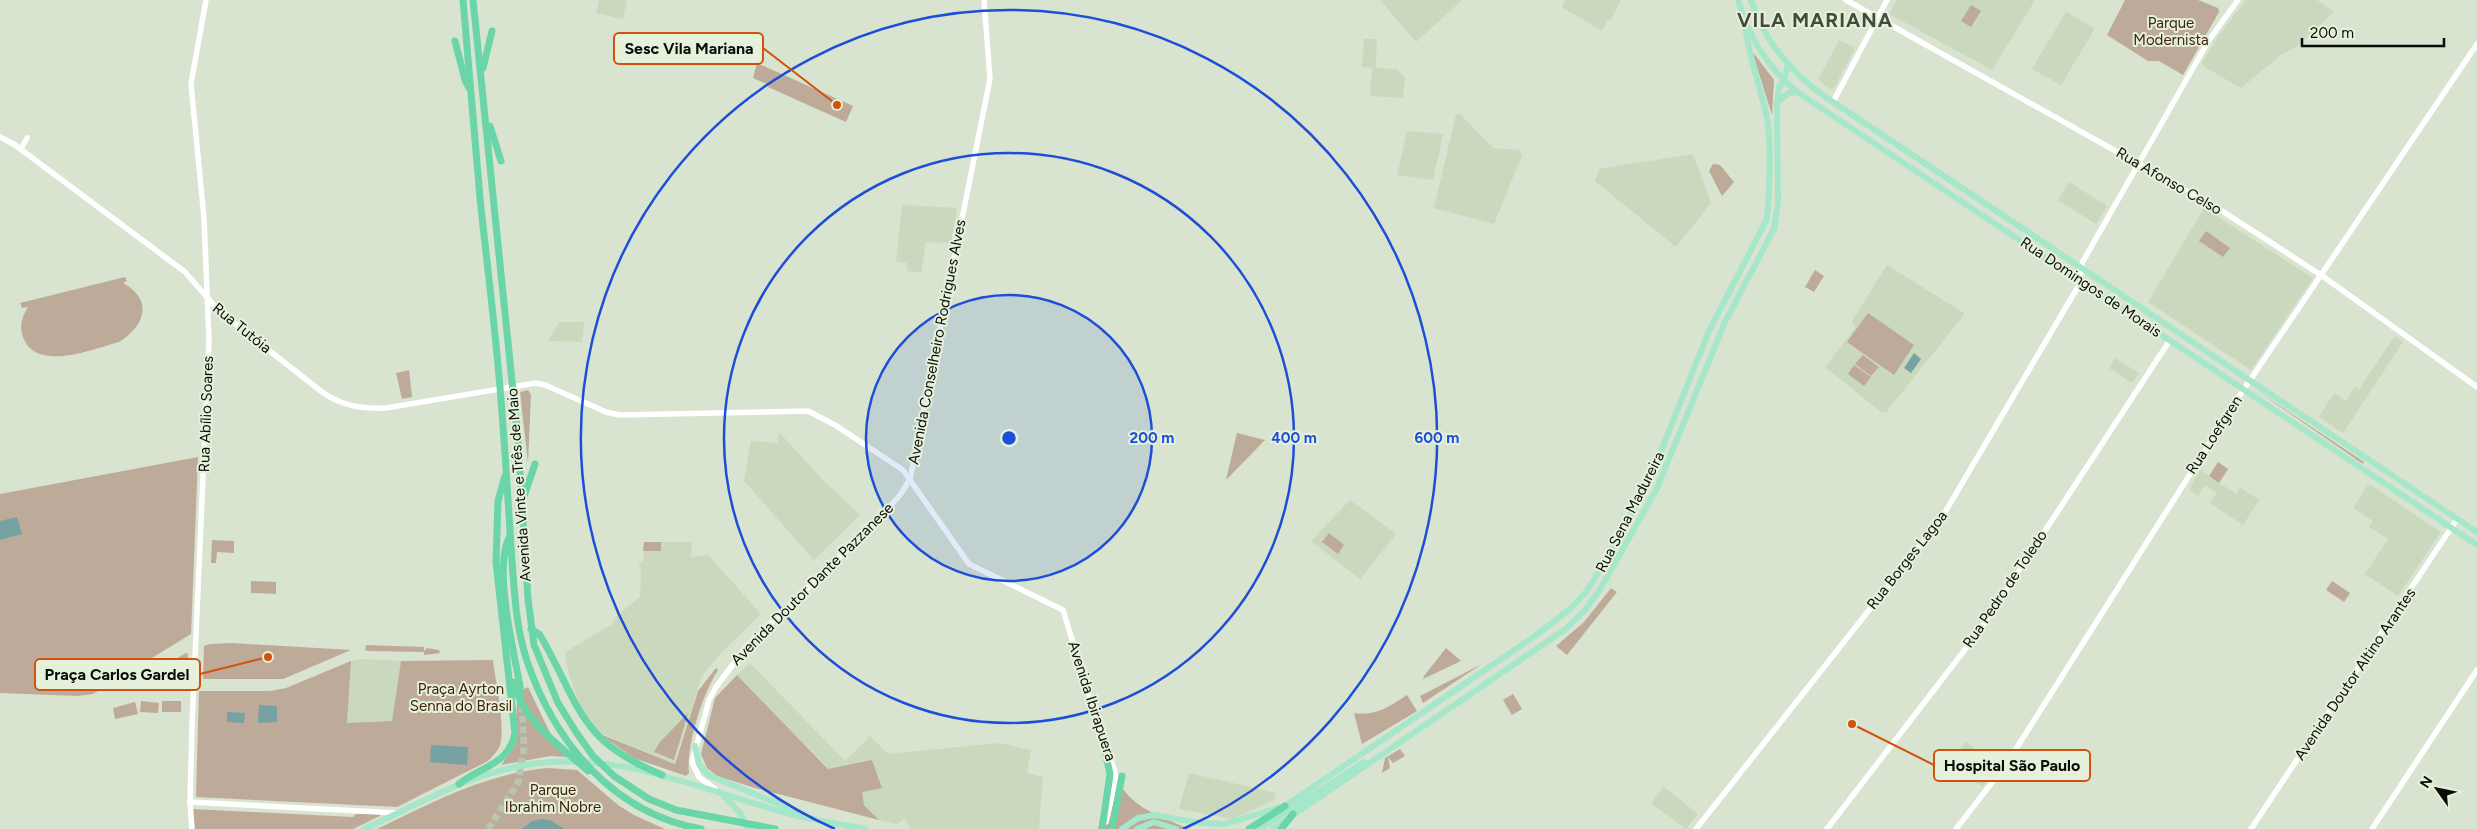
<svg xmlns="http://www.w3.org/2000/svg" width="2477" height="829" viewBox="0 0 2477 829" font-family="Figtree,sans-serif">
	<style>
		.built { fill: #cad9bd }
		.green { fill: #beaa98 }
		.water { fill: #76a2a3 }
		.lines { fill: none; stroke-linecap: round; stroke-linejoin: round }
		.highway-tunnel { stroke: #b9c4b1; stroke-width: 7; stroke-dasharray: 7 3.5; stroke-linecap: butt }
		.secondary { stroke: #fff; stroke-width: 5.5 }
		.primary { stroke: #a6e6cb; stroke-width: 6 }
		.highway { stroke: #6ad5a9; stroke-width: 7 }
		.ring { fill: none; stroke: #1d4ed8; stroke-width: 2.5 }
		.labels { text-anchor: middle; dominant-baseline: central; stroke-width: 4; stroke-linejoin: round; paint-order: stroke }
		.park-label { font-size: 15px; fill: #412404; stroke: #e6f1dc }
		.street-label { font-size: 15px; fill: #0a0d07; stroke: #e6f1dc }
		.district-label { font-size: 20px; font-weight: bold; letter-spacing: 1px; fill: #434c3b; stroke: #e6f1dc }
		.centre { fill: #1d4ed8; stroke: #e6f1dc; stroke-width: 2.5 }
		.ring-label { font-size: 15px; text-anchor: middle; font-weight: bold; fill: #1d4ed8; stroke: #e6f1dc; stroke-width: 4; stroke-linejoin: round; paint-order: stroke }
		.leader { fill: none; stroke: #d2510c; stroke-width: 2 }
		.callout-dot { fill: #d2510c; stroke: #e6f1dc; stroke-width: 2 }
		.callout { fill: #e6f1dc; stroke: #d2510c; stroke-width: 2 }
		.callout-label { font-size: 16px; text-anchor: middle; font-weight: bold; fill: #0a0d07 }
	</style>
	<rect width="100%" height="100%" fill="#d8e4cf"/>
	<g class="built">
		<polygon points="599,0 627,0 623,19 596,13"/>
		<polygon points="1380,0 1462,0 1416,42"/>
		<polygon points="1565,0 1621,0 1611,20 1608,19 1602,31 1562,7"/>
		<polygon points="1897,0 2034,0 2034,2 1992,70 1889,14"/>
		<polygon points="2246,0 2317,0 2334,12 2297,46 2281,55 2241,88 2203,66 2202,63 2217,38"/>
		<polygon points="2066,12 2094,28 2094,30 2061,85 2032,69"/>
		<polygon points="1364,39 1377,39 1376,68 1396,69 1405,77 1403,98 1370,96 1372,68 1362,67"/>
		<polygon points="1839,40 1855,48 1834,88 1830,89 1818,80"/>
		<polygon points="1459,113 1493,148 1519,150 1522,155 1494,224 1434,208 1456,115"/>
		<polygon points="1407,131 1443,134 1433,180 1397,175"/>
		<polygon points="1693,154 1711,203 1676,247 1595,181 1599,169"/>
		<polygon points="2069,182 2107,206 2096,224 2058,200"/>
		<polygon points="902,205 957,208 951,243 926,242 921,273 907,271 907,263 896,262"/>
		<polygon points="2204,208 2313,278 2251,370 2148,302"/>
		<polygon points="1887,265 1964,313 1964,315 1886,412 1881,412 1825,367 1855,328 1852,321"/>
		<polygon points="559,322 584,322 582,342 548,341"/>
		<polygon points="2395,336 2403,342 2343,433 2319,417 2334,393 2346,401 2355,387 2359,389"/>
		<polygon points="2115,358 2139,373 2132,383 2109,368"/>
		<polygon points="779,432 824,481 860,515 814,560 744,481 751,441 778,443"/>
		<polygon points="2200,470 2236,494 2240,487 2259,500 2243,525 2210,503 2217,493 2205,485 2198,496 2190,490 2190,487"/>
		<polygon points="2371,485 2439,531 2440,533 2398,596 2365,574 2388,539 2369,527 2373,521 2353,508 2367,486"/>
		<polygon points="1350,500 1396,534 1360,579 1311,541"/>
		<polygon points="644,542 692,542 691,557 708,555 761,614 722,652 702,676 674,763 600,733 584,715 570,678 565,657 567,651 612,624 618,615 640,597 641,574 639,563 643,563"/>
		<polygon points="362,659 401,661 392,721 347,724 351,661"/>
		<polygon points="750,663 845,761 870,736 888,754 999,743 1031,750 1027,773 1043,777 1039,829 910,829 905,818 897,824 879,820 737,675"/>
		<polygon points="1966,742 1997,767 1983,787 1949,763"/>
		<polygon points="1189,773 1276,793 1274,800 1233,819 1179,809"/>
		<polygon points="1664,787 1698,814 1686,829 1651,803"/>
	</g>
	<g class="green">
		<polygon points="2125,0 2198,0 2218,8 2219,12 2183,75 2159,61 2148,61 2107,35"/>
		<polygon points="1971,5 1981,11 1971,27 1961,21"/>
		<polygon points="1752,51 1774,80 1772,115"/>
		<polygon points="757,63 853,106 846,122 768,87 769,85 753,78"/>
		<polygon points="1713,164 1720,165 1734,182 1722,196 1709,171"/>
		<polygon points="2206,231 2230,248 2223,257 2199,241"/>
		<polygon points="1815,270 1824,276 1814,292 1805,287"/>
		<path d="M125,277L127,281L123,283C154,300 145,326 119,342C93,349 36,373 23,337C19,325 22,317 28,307L22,308L20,303Z"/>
		<polygon points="1868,313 1914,345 1894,375 1847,342"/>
		<polygon points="1863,355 1879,367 1871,376 1855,364"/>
		<polygon points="1854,365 1871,377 1864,386 1848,374"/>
		<polygon points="409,370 412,397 402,399 396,373"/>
		<polygon points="528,390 531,394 528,463 520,392"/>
		<polygon points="2256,390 2364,462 2363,464"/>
		<polygon points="1237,433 1265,440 1226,480"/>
		<polygon points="198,457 191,634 93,694 78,696 0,693 0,494"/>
		<polygon points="2218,462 2228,469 2219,483 2209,476"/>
		<polygon points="1329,533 1344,545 1338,554 1322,542"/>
		<polygon points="212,540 234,541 234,553 217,552 216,563 211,563"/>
		<polygon points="644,542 661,542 661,551 643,551"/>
		<polygon points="251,581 276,582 276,594 251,593"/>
		<polygon points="2332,581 2350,593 2344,602 2326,590"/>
		<polygon points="1611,588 1617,592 1567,655 1556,646 1584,622"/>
		<polygon points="231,643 351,650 283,679 203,679 204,646 210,644"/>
		<polygon points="366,645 424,647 424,651 427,648 439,650 440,653 424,655 424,652 368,651 365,650"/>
		<polygon points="1446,648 1461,661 1423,679 1424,676"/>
		<polygon points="186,653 188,654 186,678 162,683 156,681 154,677 156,671"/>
		<path d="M493,660C496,684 504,718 501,741C500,749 494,755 488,761L397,807L196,797L199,691H270L286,688L351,661L347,723L392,721L401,661Z"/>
		<polygon points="1482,664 1423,703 1420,696"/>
		<path d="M716,668L718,670C703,693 686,745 689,773L686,776L634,758L600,734L675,764L698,691Z"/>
		<polygon points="737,675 828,769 872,760 882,788 862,792 864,805 879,820 755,788 717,776 707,768 701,754 715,698"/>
		<polygon points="528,687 551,735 567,757 550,756 501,765 516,744 517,693"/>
		<polygon points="1513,694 1522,709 1512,715 1503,700"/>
		<path d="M1407,695L1417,711L1362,744L1354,713C1376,716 1389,707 1407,695Z"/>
		<polygon points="141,701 159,703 158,713 140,712"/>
		<rect x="162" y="701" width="19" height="11"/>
		<polygon points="135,702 138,714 115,719 113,708"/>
		<polygon points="688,713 674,760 654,752 660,742"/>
		<polygon points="1400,749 1405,756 1393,763 1388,757 1390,768 1382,773 1385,758"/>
		<path d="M547,768L577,770L618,805L634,815L665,829H377C433,802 485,774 547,768Z"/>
		<path d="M1108,783L1120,785C1136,810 1163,817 1189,829H1098Z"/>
		<polygon points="192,809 353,817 356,814 380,814 380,816 353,829 194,829"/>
	</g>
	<g class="water">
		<polygon points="1914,353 1921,359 1911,373 1904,368"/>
		<polygon points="17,517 22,534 0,540 0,521"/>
		<polygon points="259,705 277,706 277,722 258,723"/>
		<polygon points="227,712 245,713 244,723 227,722"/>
		<polygon points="431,745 468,747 467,765 430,762"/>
		<polygon points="541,819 550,820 564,829 522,829 532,821"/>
	</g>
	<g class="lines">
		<polyline class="highway-tunnel" points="488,829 518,783 524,748 522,705"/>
		<g class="secondary">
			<polyline points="1846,0 2219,209 2321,275 2477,387"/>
			<polyline points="1833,102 1887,0"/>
			<path d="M0,137L15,145L185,272L219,311L322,392C342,406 362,409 386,408L536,383L545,385L606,412L619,415L808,411L835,425L903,470L969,564L1063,610L1102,738L1114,769L1116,780L1106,822"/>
			<polyline points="21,149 27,138"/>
			<polyline points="715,789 699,777 692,762 709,700 716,687 746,647 878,520 900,495 910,479 990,79 984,0"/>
			<polyline points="190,802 398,813"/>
			<polyline points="192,829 190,802 192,725 209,340 204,218 191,84 206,0"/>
			<polyline points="1696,829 1941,519 2079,285 2082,263 2209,40 2238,0"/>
			<polyline points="1827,829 1980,630 2170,340"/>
			<polyline points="1956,829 2007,763 2244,389 2477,44"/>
			<polyline points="2251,829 2457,519"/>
			<polyline points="2372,829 2477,670"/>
		</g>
		<g class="primary">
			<path d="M1738,0C1749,38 1767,66 1797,92L2477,545"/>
			<path d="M1751,0C1763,38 1789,70 1821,94L2477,532"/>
			<polyline points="1777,102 1789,93 1797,92"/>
			<polyline points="695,746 699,764 708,775 801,813"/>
			<polyline points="724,796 740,813 748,829"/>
			<path d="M364,829C417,805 467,775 525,765C616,749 701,790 787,813C812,820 839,824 865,829"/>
			<path d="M1122,829L1138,818L1154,815L1200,823L1225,824L1285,806L1535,636L1570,609L1586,592L1602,567L1649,481L1709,331L1766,221C1770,204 1771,134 1767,118C1760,86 1749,57 1745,25"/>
			<polyline points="1137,829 1154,822 1176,829"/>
			<polyline points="1260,829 1364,762"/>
			<polyline points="1273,829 1567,628 1585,610 1601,588 1657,488 1725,322 1774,229 1778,203 1777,107 1779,87 1784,80 1788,64"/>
		</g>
		<g class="highway">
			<path d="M463,0C469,66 474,132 480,198C487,265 496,332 501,400C505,449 508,498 511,547C514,586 515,624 527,661C555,743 613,813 701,829"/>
			<polyline points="473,0 518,440 528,599 534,645 558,703 576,732 593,756 614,776 649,799 676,810 775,829"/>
			<polyline points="455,41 465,80 469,88"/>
			<polyline points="483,68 492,31"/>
			<polyline points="490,126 501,161"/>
			<polyline points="523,499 535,464"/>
			<path d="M510,536C492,568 515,655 521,692"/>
			<path d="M531,629L540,635C581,706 577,740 662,775"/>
			<path d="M513,682C522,720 560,746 588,771"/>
			<polyline points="1102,738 1110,774 1102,829"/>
			<path d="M459,784C480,767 510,764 515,733L496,562L498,501L505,476"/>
			<polyline points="1112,829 1122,776"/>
			<polyline points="1249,829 1285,806"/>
			<polyline points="1281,829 1293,814"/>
		</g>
	</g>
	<circle cx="1009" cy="438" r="143" fill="#1d4ed8" fill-opacity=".12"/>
	<g class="ring">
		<circle cx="1009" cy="438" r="143"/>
		<circle cx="1009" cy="438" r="285"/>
		<path d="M835 829A428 428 0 1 1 1183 829"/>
	</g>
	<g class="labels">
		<g class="park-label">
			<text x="2171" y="23">Parque<tspan x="2171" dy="17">Modernista</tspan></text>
			<text x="461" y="689">Praça Ayrton<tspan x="461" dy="17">Senna do Brasil</tspan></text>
			<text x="553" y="790">Parque<tspan x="553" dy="17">Ibrahim Nobre</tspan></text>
		</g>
		<g class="street-label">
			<text transform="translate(2169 181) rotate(30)">Rua Afonso Celso</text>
			<text transform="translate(2091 287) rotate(34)">Rua Domingos de Morais</text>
			<text transform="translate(242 328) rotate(39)">Rua Tutóia</text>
			<text transform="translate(937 342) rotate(-79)">Avenida Conselheiro Rodrigues Alves</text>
			<text transform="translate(206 414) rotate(-88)">Rua Abílio Soares</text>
			<text transform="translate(2214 435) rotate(-57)">Rua Loefgren</text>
			<text transform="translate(519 485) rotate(-94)">Avenida Vinte e Três de Maio</text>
			<text transform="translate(1630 512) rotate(-63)">Rua Sena Madureira</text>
			<text transform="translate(1907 560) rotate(-52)">Rua Borges Lagoa</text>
			<text transform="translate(812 584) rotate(-45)">Avenida Doutor Dante Pazzanese</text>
			<text transform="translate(2005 589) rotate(-56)">Rua Pedro de Toledo</text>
			<text transform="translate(2355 674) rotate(-56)">Avenida Doutor Altino Arantes</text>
			<text transform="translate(1092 701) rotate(72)">Avenida Ibirapuera</text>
		</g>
		<g class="district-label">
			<text x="1815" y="20">VILA MARIANA</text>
		</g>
	</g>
	<circle cx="1009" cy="438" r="8" class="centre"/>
	<g class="ring-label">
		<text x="1152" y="443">200 m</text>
		<text x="1294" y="443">400 m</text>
		<text x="1437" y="443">600 m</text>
	</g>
	<path class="leader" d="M837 105L763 48M268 657L200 674M1852 724L1934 765"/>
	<g class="callout-dot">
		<circle cx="837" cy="105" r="5"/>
		<circle cx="268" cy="657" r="5"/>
		<circle cx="1852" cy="724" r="5"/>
	</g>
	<g class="callout">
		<rect x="614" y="33" width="149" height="31" rx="5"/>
		<rect x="35" y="659" width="165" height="31" rx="5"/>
		<rect x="1934" y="750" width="156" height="31" rx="5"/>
	</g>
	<g class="callout-label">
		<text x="689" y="54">Sesc Vila Mariana</text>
		<text x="117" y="680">Praça Carlos Gardel</text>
		<text x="2012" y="771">Hospital São Paulo</text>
	</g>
	<g transform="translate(2437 789) rotate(303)" stroke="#e6f1dc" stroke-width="4" paint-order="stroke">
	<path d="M0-4L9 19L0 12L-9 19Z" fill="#0a0d07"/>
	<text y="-8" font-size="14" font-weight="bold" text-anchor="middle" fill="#0a0d07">N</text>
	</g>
	<path d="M2302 38v8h142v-8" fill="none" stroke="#0a0d07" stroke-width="2.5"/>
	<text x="2310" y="38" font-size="15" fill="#0a0d07" stroke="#e6f1dc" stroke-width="4" paint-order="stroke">200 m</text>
</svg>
